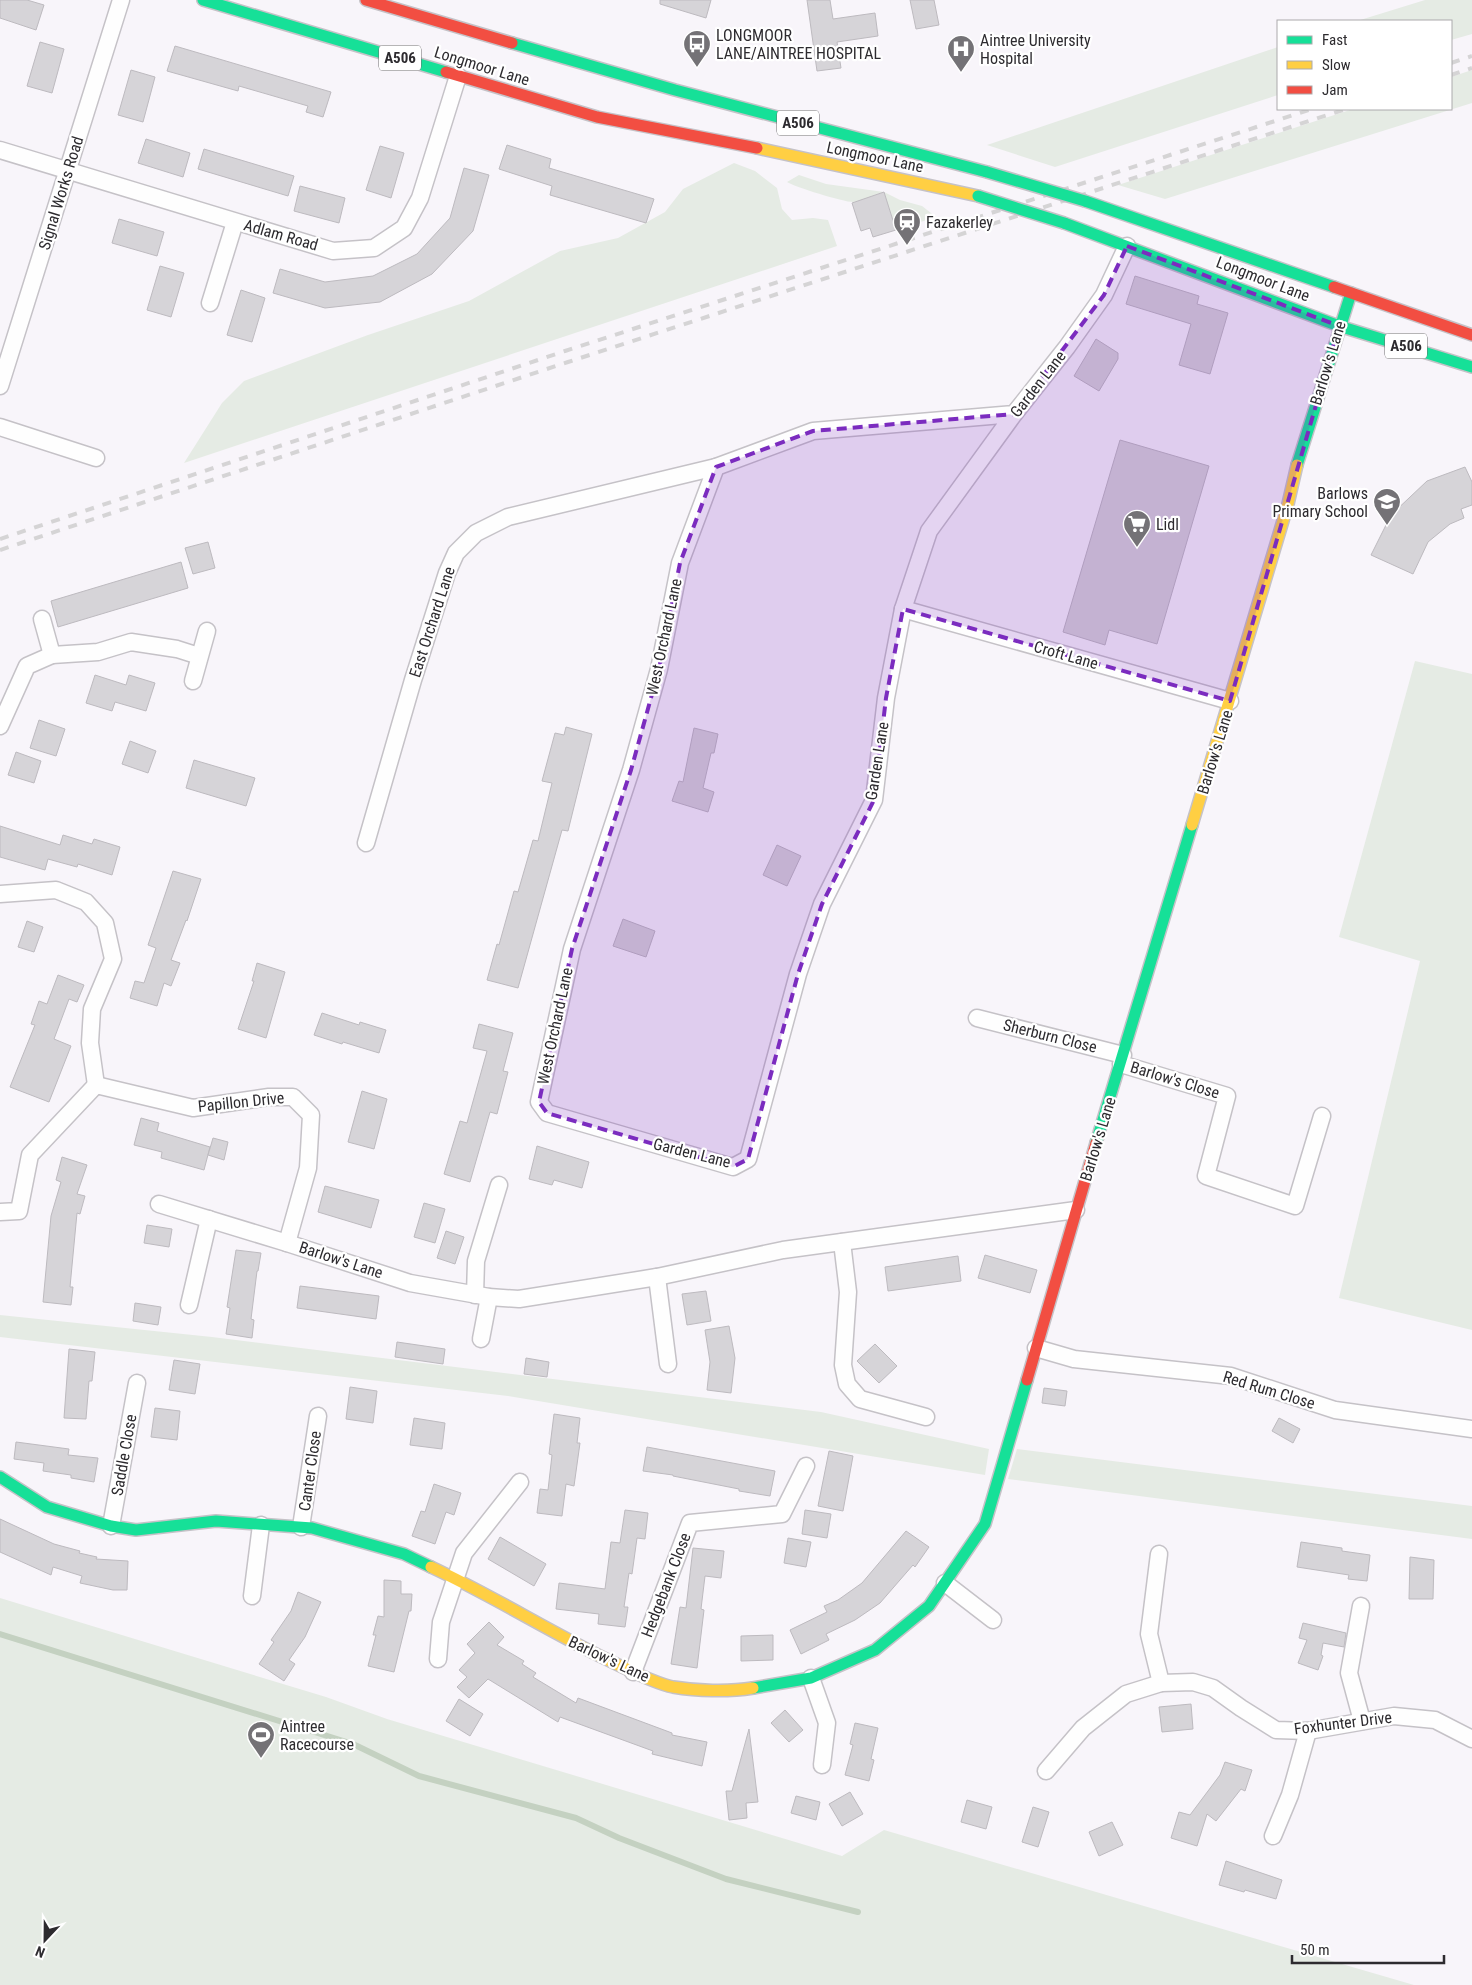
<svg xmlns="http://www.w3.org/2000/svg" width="1472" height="1985" viewBox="0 0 1472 1985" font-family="'Roboto Condensed',sans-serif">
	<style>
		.green { fill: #e5ebe4 }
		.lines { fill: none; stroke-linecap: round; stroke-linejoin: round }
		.stream { stroke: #c4d1c1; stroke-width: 6 }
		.building { fill: #d6d4d8; stroke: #bdbabf }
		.street-casing { stroke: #c5c2c7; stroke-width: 19 }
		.fast-casing { stroke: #c5c2c7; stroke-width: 14 }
		.slow-casing { stroke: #c5c2c7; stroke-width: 14 }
		.jam-casing { stroke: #c5c2c7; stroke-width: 14 }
		.street { stroke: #fefefe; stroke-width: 16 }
		.fast { stroke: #16e098; stroke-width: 11 }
		.slow { stroke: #ffcf43; stroke-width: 11 }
		.jam { stroke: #f24e42; stroke-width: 11 }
		.rail { stroke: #d5d4d5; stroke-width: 4; stroke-dasharray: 9 9; stroke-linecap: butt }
		.fast-bridge-casing { stroke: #c5c2c7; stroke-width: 14; stroke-linecap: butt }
		.fast-bridge { stroke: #16e098; stroke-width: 11 }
		.marked { fill: #7b2cbf; fill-opacity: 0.2; stroke: #7b2cbf; stroke-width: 4; stroke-dasharray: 10 6; stroke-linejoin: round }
		.labels { text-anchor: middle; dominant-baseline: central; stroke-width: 4.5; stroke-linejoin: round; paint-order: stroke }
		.shield { fill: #fff; stroke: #6c6b6d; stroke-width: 1 }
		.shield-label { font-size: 15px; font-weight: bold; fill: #2d2b2f }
		.poi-label { font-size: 16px; fill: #2d2b2f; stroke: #fff; text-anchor: start }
		.street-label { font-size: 16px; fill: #2d2b2f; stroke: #fff }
	</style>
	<rect width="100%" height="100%" fill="#f8f5fa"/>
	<g class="green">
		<polygon points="1425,0 1472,0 1472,34 1451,40 1451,21 1357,21"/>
		<polygon points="1278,47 1278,95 1055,167 987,145"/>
		<polygon points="1472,70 1472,103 1165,199 1118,185 1353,109 1451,109 1451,77"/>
		<polygon points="734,163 755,171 777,188 782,209 792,220 813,218 828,220 837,246 184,463 222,403 244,381 368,335 469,301 560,251 618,238 665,212 683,189"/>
		<path d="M799,175L826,184L884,192L900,200L922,206L936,217L896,230L884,192C874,195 864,200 854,202C846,203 795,187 787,182Z"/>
		<polygon points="1415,661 1472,674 1472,1330 1339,1298 1420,961 1339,937"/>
		<polygon points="0,1315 212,1337 821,1412 989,1449 985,1475 508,1396 0,1337"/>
		<polygon points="1017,1449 1472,1506 1472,1539 1008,1479"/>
		<polygon points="0,1598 326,1697 387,1719 842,1856 884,1830 1414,1985 0,1985"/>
	</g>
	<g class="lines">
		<polyline class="stream" points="0,1634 353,1744 419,1776 576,1818 619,1838 726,1879 858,1912"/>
	</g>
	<g class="building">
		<polygon points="0,0 27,0 44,5 36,30 0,18"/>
		<polygon points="660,0 711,0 706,18 660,4"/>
		<polygon points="807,0 830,0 833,19 875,13 878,36 837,42 841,68 817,71"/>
		<polygon points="910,0 934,0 939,25 916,29"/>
		<polygon points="40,42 64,49 52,93 27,86"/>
		<polygon points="175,46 331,92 323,117 306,112 308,106 239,86 238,91 167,71"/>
		<polygon points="131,70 155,77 143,122 118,115"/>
		<polygon points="146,139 190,153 183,177 138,163"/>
		<polygon points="507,145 551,159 549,168 654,199 646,223 550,195 552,186 499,169"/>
		<polygon points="380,146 404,153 391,198 366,190"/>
		<polygon points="204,149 294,176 288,196 198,169"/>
		<polygon points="464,168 489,175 473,231 432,274 380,302 325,308 273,293 280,269 325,282 373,276 417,254 450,218"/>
		<polygon points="300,186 345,198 339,223 294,211"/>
		<polygon points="884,192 896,230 873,237 870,228 861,231 852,203"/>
		<polygon points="119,219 164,232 157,256 112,243"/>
		<polygon points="160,266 184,273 171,317 147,310"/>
		<polygon points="1135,276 1199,296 1197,304 1228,313 1210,374 1179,365 1191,324 1126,304"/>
		<polygon points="241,290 265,298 252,342 227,335"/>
		<polygon points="1096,339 1118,353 1118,359 1099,391 1074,376"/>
		<polygon points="1120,440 1209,466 1157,644 1109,630 1105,645 1063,632"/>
		<polygon points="1465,467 1472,482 1472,505 1461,509 1464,518 1450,524 1428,542 1413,574 1371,555 1391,515 1427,481"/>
		<polygon points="208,542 215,568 193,574 185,548"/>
		<polygon points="181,562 188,588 58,627 51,601"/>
		<polygon points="95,675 126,685 129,675 155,683 146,711 115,702 112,711 86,703"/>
		<polygon points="39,720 65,729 56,756 30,748"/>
		<polygon points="566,727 592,734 568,831 562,830 518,988 487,980 497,944 499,945 514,891 518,892 533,840 538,841 552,783 542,781 555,733 564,735"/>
		<polygon points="694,728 718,734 714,753 711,753 703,788 714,792 708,812 672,801 679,781 683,782"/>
		<polygon points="130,741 156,751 148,773 122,764"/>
		<polygon points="16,752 41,761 34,783 8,775"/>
		<polygon points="194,760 255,778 246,806 186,788"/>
		<polygon points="0,826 60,845 63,835 92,844 94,839 120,847 112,875 78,864 77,867 48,859 45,870 0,857"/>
		<polygon points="777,845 801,856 787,886 763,875"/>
		<polygon points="173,871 201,879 187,921 186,920 171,960 180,963 171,986 164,983 157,1006 130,998 135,981 144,983 156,948 148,945"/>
		<polygon points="623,919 655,931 646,957 613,946"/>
		<polygon points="27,921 43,927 34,952 18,947"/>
		<polygon points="257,963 285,972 266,1038 238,1029 254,981 252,981"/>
		<polygon points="58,975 84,985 77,1002 69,999 54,1039 71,1046 49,1102 10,1087 35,1025 31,1024 39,1001 47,1004"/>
		<polygon points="322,1013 359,1025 360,1022 386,1030 379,1053 343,1042 342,1044 314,1035"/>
		<polygon points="479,1024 513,1033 503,1071 508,1072 497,1114 490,1112 470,1182 444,1174 460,1121 467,1123 487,1051 473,1048"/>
		<polygon points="362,1091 387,1099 374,1149 348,1142"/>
		<polygon points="141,1118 159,1123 157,1131 210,1147 204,1170 161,1158 162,1152 134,1145"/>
		<polygon points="213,1138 228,1142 224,1160 208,1155"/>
		<polygon points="537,1146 589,1162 582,1188 554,1180 552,1185 529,1179"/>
		<polygon points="62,1157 87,1165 77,1194 85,1196 80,1214 77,1213 70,1287 73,1287 71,1305 43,1302 51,1216 61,1182 56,1180"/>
		<polygon points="325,1186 379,1200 371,1228 318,1212"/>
		<polygon points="424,1203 445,1209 435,1243 414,1237"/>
		<polygon points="147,1225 172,1229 169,1247 144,1243"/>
		<polygon points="446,1231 464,1237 455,1264 437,1258"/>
		<polygon points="236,1250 261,1253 258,1271 257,1271 251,1319 254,1320 252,1338 226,1334 230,1308 227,1307"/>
		<polygon points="985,1255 1037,1270 1030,1293 978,1278"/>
		<polygon points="958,1256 961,1281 888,1291 885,1267"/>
		<polygon points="300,1286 379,1296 376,1319 297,1308"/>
		<polygon points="706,1291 711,1321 687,1325 682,1294"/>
		<polygon points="135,1303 161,1307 158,1325 133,1321"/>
		<polygon points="729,1326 735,1358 731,1393 707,1390 710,1362 705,1330"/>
		<polygon points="397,1342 445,1349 443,1364 395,1357"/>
		<polygon points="875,1344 897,1366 879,1383 857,1361"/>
		<polygon points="69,1349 95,1352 92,1381 89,1381 86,1419 64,1418"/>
		<polygon points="526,1358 549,1362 547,1377 524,1374"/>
		<polygon points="174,1360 200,1364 195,1394 169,1390"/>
		<polygon points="350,1387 377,1391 373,1423 346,1419"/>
		<polygon points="1044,1388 1067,1391 1065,1406 1042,1403"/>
		<polygon points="155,1408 180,1411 177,1440 151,1437"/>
		<polygon points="554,1414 580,1418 577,1443 580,1443 574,1486 566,1484 562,1516 537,1513 540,1489 548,1490 552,1455 549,1454"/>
		<polygon points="414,1418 445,1423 442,1449 410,1445"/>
		<polygon points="1279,1418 1300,1429 1293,1443 1272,1431"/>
		<polygon points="16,1442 69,1449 68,1455 98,1458 94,1482 71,1478 71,1475 43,1471 44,1463 14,1459"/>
		<polygon points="647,1447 775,1471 770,1496 739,1491 739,1489 673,1476 673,1475 643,1471"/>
		<polygon points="829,1451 853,1456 843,1511 818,1506"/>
		<polygon points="434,1484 461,1493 454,1515 446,1512 435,1544 412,1536 421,1511 425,1512"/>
		<polygon points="625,1510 648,1513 645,1539 637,1538 632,1574 629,1573 624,1607 628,1607 625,1627 598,1624 599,1614 556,1609 559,1583 605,1589 611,1542 620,1543"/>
		<polygon points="805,1510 831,1514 827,1538 802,1534"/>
		<polygon points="0,1519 54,1544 80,1551 79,1553 97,1557 96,1559 128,1561 127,1590 113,1590 80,1583 82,1576 53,1567 51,1575 0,1552"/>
		<polygon points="906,1531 929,1547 915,1567 913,1565 880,1603 855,1620 826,1634 829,1640 801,1654 790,1630 827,1612 824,1606 838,1600 862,1583"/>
		<polygon points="500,1537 546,1564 534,1586 488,1559"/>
		<polygon points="788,1538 811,1542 806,1567 784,1563"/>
		<polygon points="1301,1542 1342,1548 1342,1551 1370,1555 1367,1581 1348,1579 1349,1575 1297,1567"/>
		<polygon points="693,1548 724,1551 721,1578 705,1576 701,1609 704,1610 697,1668 671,1664 680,1607 686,1608"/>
		<polygon points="1410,1557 1434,1560 1433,1599 1409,1599"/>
		<polygon points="384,1580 401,1581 401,1594 412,1594 411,1611 409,1611 394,1672 368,1666 376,1635 373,1635 378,1616 384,1617"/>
		<polygon points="298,1592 321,1602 305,1637 289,1660 295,1664 284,1681 259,1664 274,1642 271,1640 291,1611"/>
		<polygon points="489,1622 504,1637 497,1645 524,1661 522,1664 536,1673 533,1677 576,1703 578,1698 672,1733 672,1735 707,1742 702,1766 652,1754 653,1751 560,1717 558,1722 488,1679 469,1698 457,1687 467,1677 459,1670 475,1653 467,1644"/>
		<polygon points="1303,1623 1346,1633 1344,1647 1323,1643 1321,1655 1323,1656 1318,1670 1298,1663 1307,1640 1299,1638"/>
		<polygon points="773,1635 773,1660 741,1661 741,1636"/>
		<polygon points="459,1699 483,1714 470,1736 446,1721"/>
		<polygon points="1191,1704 1193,1729 1162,1732 1159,1707"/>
		<polygon points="785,1710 803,1730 789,1742 771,1723"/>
		<polygon points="855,1723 878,1728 871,1759 874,1760 869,1781 845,1775 853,1745 850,1744"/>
		<polygon points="749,1729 758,1802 746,1803 747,1818 729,1820 726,1791 732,1791"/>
		<polygon points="1225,1762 1252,1770 1245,1791 1241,1789 1216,1821 1207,1814 1197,1846 1171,1838 1179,1812 1190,1815 1220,1775"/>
		<polygon points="850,1792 863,1814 842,1826 829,1804"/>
		<polygon points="796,1796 820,1802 816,1820 791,1813"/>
		<polygon points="967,1800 992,1807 986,1829 961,1822"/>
		<polygon points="1033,1807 1049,1812 1038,1847 1022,1842"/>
		<polygon points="1112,1822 1123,1845 1099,1856 1089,1832"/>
		<polygon points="1226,1861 1282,1880 1276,1899 1245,1890 1244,1892 1219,1885"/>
	</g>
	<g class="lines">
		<defs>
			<g id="street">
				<polyline points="0,150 333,251 374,248 404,228 420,198 458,76"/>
				<polyline points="210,303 235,222"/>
				<polyline points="0,386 121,0"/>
				<polyline points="1014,414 813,431 716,467 680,563 659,669 631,770 572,949 539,1102 547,1113 733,1167 748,1159 798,974 822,904 874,800 886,698 903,609 929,531 1014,414 1067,347 1104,295 1127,246"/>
				<polyline points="0,427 96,458"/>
				<polyline points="903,609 1230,701"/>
				<polyline points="42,619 52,655"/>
				<polyline points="193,681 207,631"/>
				<polyline points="0,726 27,666 52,655 98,652 131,642 177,649 199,656"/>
				<polyline points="366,843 413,680 447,573 456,553 476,533 508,517 716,467"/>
				<polyline points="0,894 56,890 86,902 105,923 113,959 92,1009 90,1043 96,1085"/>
				<polyline points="977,1018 1123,1055"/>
				<polyline points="1121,1064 1227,1096 1206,1176 1295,1206 1322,1116"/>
				<polyline points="159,1204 287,1243 410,1283 489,1297 519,1299 657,1277 783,1250 1076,1210"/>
				<polyline points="0,1212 19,1211 30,1155 96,1085 193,1108 269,1097 293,1097 311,1115 308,1168 287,1243"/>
				<polyline points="842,1242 848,1292 843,1365 847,1384 860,1399 926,1417"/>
				<polyline points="657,1277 668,1364"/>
				<polyline points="475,1295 476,1261 499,1185"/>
				<polyline points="189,1305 209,1219"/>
				<polyline points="481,1339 489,1297"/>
				<polyline points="1036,1348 1074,1359 1231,1376 1335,1410 1472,1429"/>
				<polyline points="111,1526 137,1383"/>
				<polyline points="301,1527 318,1416"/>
				<polyline points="1159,1554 1149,1634 1161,1683"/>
				<polyline points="945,1583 993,1620"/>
				<polyline points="252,1596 261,1525"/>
				<polyline points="1361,1606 1349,1673 1362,1721"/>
				<polyline points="438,1659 441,1622 464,1553 520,1482"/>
				<polyline points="633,1672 690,1523 782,1514 806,1466"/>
				<polyline points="811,1678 827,1723 822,1765"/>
				<polyline points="1046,1771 1083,1728 1126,1694 1161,1683 1193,1682 1213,1688 1241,1708 1276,1730 1308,1731 1394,1716 1435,1720 1472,1739"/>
				<polyline points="1273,1836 1290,1795 1308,1731"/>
			</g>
			<g id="fast">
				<polyline points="203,0 446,72"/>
				<polyline points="512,43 675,90 987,172"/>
				<polyline points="1085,201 1334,287"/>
				<polyline points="1064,223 1339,326 1472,367"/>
				<polyline points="1297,465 1351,293"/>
				<polyline points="1096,1143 1192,825"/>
				<polyline points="0,1477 47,1507 111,1526 136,1530 216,1521 312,1528 404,1554 431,1567"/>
				<polyline points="753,1688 811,1678 875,1650 929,1606 985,1524 1027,1380"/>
			</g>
			<g id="slow">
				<polyline points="757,148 978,196"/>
				<polyline points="1192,825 1288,504 1297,465"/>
				<path d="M431,1567C491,1595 547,1630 606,1659C625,1668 653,1683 673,1687C697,1691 728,1692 753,1688"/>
			</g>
			<g id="jam">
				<polyline points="366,0 512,43"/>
				<polyline points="446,72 597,117 757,148"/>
				<polyline points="1334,287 1472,335"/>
				<polyline points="1027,1380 1096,1143"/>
			</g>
		</defs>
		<use href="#street" class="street-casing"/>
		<use href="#fast" class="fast-casing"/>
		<use href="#slow" class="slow-casing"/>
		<use href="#jam" class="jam-casing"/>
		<use href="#street" class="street"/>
		<use href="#fast" class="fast"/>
		<use href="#slow" class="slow"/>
		<use href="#jam" class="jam"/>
		<g class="rail">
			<polyline points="1451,63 1472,56"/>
			<polyline points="1451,75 1472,68"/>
			<polyline points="0,539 565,351 1312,109"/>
			<polyline points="0,550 568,362 1346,109"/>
		</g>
		<defs>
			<g id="fast-bridge">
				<polyline points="987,172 1085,201"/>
				<polyline points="978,196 1064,223"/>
			</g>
		</defs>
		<use href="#fast-bridge" class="fast-bridge-casing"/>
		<use href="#fast-bridge" class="fast-bridge"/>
	</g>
	<path class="marked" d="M1127,246L1339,326L1230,701L903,609L886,698L874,800L822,904L798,974L748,1159L733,1167L547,1113L539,1102L572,949L631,770L659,669L680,563L716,467L813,431L1014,414L1104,295Z"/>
	<defs>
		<symbol id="bus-pin" viewBox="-11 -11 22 30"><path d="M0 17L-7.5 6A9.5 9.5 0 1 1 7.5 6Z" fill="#747276" stroke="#fff"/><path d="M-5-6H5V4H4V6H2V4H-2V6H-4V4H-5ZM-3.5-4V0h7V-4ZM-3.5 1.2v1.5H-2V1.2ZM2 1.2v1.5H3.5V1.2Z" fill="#fff"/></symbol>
		<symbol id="hospital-pin" viewBox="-11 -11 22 30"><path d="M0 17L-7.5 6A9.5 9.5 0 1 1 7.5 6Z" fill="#747276" stroke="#fff"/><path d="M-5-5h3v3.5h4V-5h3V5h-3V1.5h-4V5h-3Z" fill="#fff"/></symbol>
		<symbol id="station-pin" viewBox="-11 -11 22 30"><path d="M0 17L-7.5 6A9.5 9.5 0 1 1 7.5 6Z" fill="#747276" stroke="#fff"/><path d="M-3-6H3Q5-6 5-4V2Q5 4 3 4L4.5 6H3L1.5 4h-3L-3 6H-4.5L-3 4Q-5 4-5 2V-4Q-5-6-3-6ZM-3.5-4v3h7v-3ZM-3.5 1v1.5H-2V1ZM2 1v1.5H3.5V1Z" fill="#fff"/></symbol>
		<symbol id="school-pin" viewBox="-11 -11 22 30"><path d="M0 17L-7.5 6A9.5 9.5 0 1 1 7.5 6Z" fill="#747276" stroke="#fff"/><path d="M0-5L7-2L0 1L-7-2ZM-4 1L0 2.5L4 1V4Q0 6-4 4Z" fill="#fff"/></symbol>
		<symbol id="supermarket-pin" viewBox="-11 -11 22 30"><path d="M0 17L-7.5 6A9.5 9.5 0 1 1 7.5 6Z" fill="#747276" stroke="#fff"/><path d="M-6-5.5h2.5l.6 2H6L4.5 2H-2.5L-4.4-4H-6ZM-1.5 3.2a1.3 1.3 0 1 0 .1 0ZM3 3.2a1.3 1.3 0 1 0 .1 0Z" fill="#fff"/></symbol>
		<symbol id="stadium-pin" viewBox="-11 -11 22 30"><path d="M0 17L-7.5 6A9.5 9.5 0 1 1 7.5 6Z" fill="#747276" stroke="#fff"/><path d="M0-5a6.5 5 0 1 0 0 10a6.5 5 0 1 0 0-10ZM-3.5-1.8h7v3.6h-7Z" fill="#fff"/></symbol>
	</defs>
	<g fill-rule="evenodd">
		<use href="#bus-pin" x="681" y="28" width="32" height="43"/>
		<use href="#hospital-pin" x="945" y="33" width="32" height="43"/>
		<use href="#station-pin" x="891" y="206" width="32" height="43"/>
		<use href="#school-pin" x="1371" y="486" width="32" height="43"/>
		<use href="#supermarket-pin" x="1121" y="508" width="32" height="43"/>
		<use href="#stadium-pin" x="245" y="1719" width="32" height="43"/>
	</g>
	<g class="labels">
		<g class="shield">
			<rect x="379" y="45.5" width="42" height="25" rx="4"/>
			<rect x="777" y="110.5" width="42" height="25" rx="4"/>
			<rect x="1385" y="333.5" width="42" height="25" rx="4"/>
		</g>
		<g class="shield-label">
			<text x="400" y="58">A506</text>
			<text x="798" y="123">A506</text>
			<text x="1406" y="346">A506</text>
		</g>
		<g class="poi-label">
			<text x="716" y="35">LONGMOOR<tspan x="716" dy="18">LANE/AINTREE HOSPITAL</tspan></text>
			<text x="980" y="40">Aintree University<tspan x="980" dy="18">Hospital</tspan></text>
			<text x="926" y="222">Fazakerley</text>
			<text x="1368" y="493" text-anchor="end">Barlows<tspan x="1368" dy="18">Primary School</tspan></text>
			<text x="1156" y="524">Lidl</text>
			<text x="280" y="1726">Aintree<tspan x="280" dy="18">Racecourse</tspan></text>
		</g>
		<g class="street-label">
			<text transform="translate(482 66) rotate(17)">Longmoor Lane</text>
			<text transform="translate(875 157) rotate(12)">Longmoor Lane</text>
			<text transform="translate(61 193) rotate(-73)">Signal Works Road</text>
			<text transform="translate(281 235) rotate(16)">Adlam Road</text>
			<text transform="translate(1263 279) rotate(21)">Longmoor Lane</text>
			<text transform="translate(1328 363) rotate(-73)">Barlow's Lane</text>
			<text transform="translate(1038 384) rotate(-52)">Garden Lane</text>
			<text transform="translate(432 622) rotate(-72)">East Orchard Lane</text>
			<text transform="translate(664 637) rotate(-78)">West Orchard Lane</text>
			<text transform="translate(1066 655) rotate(16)">Croft Lane</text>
			<text transform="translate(1215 752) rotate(-73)">Barlow's Lane</text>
			<text transform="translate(877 761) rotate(-81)">Garden Lane</text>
			<text transform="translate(555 1026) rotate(-78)">West Orchard Lane</text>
			<text transform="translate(1050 1036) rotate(14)">Sherburn Close</text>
			<text transform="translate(1175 1080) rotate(17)">Barlow's Close</text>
			<text transform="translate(241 1102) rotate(-6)">Papillon Drive</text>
			<text transform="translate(1098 1139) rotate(-73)">Barlow's Lane</text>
			<text transform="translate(692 1153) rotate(14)">Garden Lane</text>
			<text transform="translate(341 1260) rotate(18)">Barlow's Lane</text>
			<text transform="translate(1269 1390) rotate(17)">Red Rum Close</text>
			<text transform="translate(124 1455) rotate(-80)">Saddle Close</text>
			<text transform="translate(310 1471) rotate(-82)">Canter Close</text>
			<text transform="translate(666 1585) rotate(-69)">Hedgebank Close</text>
			<text transform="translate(609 1659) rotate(25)">Barlow's Lane</text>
			<text transform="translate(1343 1723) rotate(-7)">Foxhunter Drive</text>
		</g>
	</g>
	<rect x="1277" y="20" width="175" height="90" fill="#ffffff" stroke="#abaaac"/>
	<rect x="1287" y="36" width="25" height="8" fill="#16e098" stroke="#abaaac"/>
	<text x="1322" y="45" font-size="15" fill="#2d2b2f">Fast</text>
	<rect x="1287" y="61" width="25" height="8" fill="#ffcf43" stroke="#abaaac"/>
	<text x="1322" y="70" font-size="15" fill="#2d2b2f">Slow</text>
	<rect x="1287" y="86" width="25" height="8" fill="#f24e42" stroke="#abaaac"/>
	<text x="1322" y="95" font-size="15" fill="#2d2b2f">Jam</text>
	<g transform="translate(45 1940) rotate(202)" stroke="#ffffff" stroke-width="4" paint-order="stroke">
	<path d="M0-4L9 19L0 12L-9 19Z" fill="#2d2b2f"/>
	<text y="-8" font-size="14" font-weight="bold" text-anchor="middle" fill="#2d2b2f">N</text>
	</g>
	<path d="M1292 1955v8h152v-8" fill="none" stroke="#2d2b2f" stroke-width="2.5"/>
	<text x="1300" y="1955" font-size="15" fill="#2d2b2f" stroke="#ffffff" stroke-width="4" paint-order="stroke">50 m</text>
</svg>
